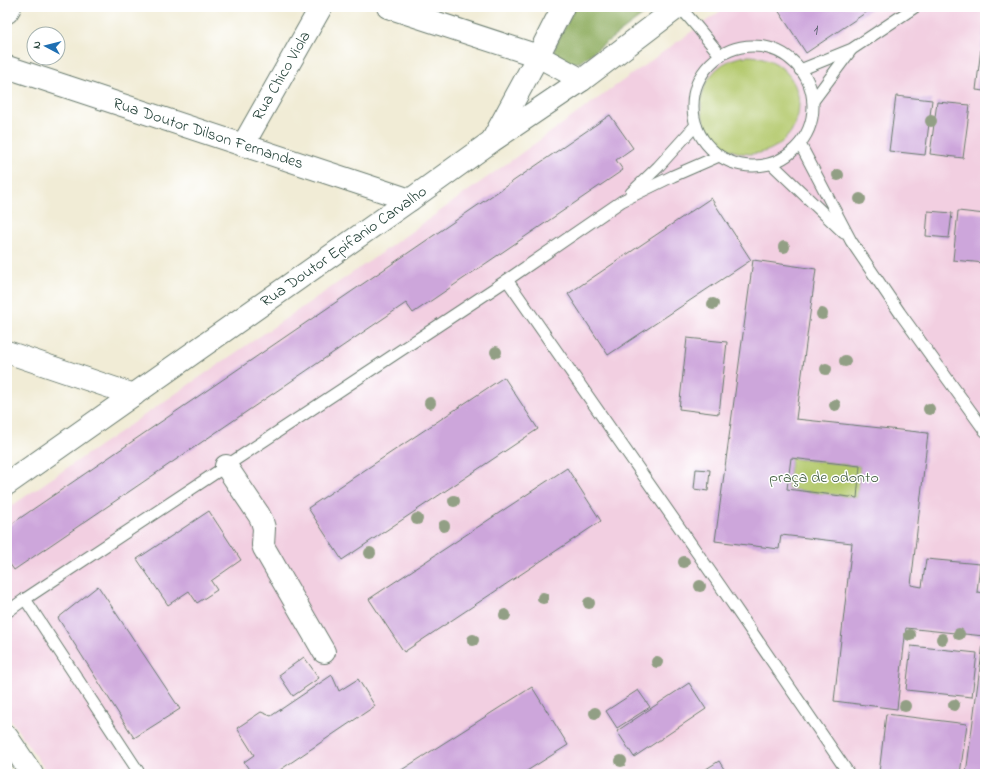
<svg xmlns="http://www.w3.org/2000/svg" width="992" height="781" viewBox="0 0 992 781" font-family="'Indie Flower',sans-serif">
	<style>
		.built { fill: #f2cfe1 }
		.green { fill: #b4c96d; stroke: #6a8350 }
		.forest { fill: #8fad60; stroke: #57754a }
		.building { fill: #cda6db; fill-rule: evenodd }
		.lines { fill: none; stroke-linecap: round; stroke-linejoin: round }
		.service-casing { stroke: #687a6d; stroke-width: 13 }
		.minor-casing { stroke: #687a6d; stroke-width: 24 }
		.tertiary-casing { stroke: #687a6d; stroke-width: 24 }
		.service { stroke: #fff; stroke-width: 11 }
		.minor { stroke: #fff; stroke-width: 22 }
		.tertiary { stroke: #fff; stroke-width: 22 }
		.tree { fill: #929f85 }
		.labels { text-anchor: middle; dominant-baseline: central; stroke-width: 3; stroke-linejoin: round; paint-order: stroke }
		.number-label { font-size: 14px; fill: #4a575e }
		.street-label { font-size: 16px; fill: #1f3d34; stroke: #fff }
		.park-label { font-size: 16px; fill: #446042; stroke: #fff }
	</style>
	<rect width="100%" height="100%" fill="#fff"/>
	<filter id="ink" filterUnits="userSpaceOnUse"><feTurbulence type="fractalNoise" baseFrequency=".025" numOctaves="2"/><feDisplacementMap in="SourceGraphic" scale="8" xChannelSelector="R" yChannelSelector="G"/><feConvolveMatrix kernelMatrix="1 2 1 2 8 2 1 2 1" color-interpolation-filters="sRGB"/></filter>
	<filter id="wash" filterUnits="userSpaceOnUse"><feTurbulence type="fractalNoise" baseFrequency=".012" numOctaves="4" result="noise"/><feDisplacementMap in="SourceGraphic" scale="16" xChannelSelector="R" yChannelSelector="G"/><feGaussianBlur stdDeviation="0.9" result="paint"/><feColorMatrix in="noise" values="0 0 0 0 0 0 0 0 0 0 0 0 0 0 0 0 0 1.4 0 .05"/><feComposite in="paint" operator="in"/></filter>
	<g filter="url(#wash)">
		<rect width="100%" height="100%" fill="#f1ecd6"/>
		<polygon class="built" points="726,7 985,7 985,774 48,774 7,715 7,509 377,256"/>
		<g class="green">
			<circle cx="750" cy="105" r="49"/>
			<polygon points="791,458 860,466 857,498 787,489"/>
		</g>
		<polygon class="forest" points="575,7 654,7 580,62 571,63 554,55 555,47"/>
		<g id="blocks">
			<g class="building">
				<polygon points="776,7 874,7 806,53"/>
				<polygon points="984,24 985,24 985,91 976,90"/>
				<polygon points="896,96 932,100 925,155 889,151"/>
				<polygon points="937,102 970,105 963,158 930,154"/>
				<polygon points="610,115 633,148 616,160 623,170 413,313 406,303 14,570 7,560 7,527"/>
				<polygon points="711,198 751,260 608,355 568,294"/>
				<polygon points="928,211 952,213 949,238 926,236"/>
				<polygon points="958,211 985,214 985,263 953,260"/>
				<path d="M753,260L816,269L796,419L928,433L911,585L922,587L926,559L980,564L977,592L985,593V774H966L984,636L906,628L897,709L834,701L852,543L781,535L779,549L715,541ZM791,458L860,466L857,498L787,489Z"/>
				<polygon points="687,338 727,342 719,414 679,409"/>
				<polygon points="504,377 538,429 342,560 308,508"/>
				<polygon points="567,468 601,521 404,652 369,599"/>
				<polygon points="696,469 710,470 708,491 694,489"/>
				<polygon points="209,511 241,560 211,581 217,590 197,603 189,591 168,605 137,559"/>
				<polygon points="98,586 180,709 134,738 58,618"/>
				<polygon points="911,646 977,653 972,697 906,690"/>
				<polygon points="304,657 319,678 293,696 279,675"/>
				<polygon points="332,675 339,691 358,679 375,706 274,774 252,774 244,762 254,755 237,728 261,712 271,716"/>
				<polygon points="689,683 706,709 634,757 617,731"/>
				<polygon points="532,687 568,745 522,774 402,774 400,771"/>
				<polygon points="638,690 650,707 617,728 606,711"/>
				<polygon points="886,714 967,724 960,774 893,774 879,773"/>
				<polygon points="719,761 727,774 698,774"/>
			</g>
		</g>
	</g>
	<g filter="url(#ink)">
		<use href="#blocks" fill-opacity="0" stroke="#687a6d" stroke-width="1"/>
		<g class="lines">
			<defs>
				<g id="service">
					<polyline points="680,7 698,28 721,56"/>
					<circle cx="753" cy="106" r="60"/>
					<polyline points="800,70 852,49 915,7"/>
					<polyline points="813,101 851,50"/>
					<polyline points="800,144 851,241 900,313 985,431"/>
					<polyline points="772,164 844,233"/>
					<polyline points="631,193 658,167 696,125"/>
					<polyline points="507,280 721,587 849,774"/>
					<polyline points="25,599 140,774"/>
					<polyline points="7,612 25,599 226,466 507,280 622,201 673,176 719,156"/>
				</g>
				<g id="minor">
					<polyline points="388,7 538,56 582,80"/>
					<polyline points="7,12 10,7"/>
					<polyline points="7,67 410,200"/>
					<polyline points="493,139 538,56 563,7"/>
					<polyline points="243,145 321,7"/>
					<polyline points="7,352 134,395"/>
					<polyline points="226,466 259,515 262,521 264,528 263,545 264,548 324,652"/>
					<polyline points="7,484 410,200 492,141 582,80 678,7"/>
				</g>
				<polyline id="tertiary" points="7,737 32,774"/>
			</defs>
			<use href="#service" class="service-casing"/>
			<use href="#minor" class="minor-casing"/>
			<use href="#tertiary" class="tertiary-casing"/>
			<use href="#service" class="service"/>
			<use href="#minor" class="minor"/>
			<use href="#tertiary" class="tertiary"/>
		</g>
		<g class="tree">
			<circle cx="931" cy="121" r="6"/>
			<circle cx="838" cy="175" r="6"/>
			<circle cx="860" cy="199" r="6"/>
			<circle cx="784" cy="247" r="6"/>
			<circle cx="713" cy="304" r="6"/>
			<circle cx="822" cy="314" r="6"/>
			<circle cx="496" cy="352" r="6"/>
			<circle cx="845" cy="361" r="6"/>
			<circle cx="826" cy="369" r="6"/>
			<circle cx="430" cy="403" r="6"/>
			<circle cx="835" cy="405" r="6"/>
			<circle cx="929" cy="409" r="6"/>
			<circle cx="454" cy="501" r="6"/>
			<circle cx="417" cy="519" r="6"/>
			<circle cx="444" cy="526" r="6"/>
			<circle cx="370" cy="553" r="6"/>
			<circle cx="684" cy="562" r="6"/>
			<circle cx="700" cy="586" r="6"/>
			<circle cx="543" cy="598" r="6"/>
			<circle cx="589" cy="603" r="6"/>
			<circle cx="505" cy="615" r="6"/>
			<circle cx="959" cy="634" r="6"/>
			<circle cx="910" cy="635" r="6"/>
			<circle cx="942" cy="639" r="6"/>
			<circle cx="473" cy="640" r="6"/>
			<circle cx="657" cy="662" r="6"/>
			<circle cx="954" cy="705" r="6"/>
			<circle cx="905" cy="706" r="6"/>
			<circle cx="595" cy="713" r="6"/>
			<circle cx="621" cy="761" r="6"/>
		</g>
	</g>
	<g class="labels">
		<g class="number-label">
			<text x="816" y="30">1</text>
		</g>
		<g class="street-label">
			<text transform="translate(282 76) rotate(-60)">Rua Chico Viola</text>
			<text transform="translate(208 134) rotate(18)">Rua Doutor Dilson Fernandes</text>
			<text transform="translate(344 247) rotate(-35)">Rua Doutor Epifanio Carvalho</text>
		</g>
		<g class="park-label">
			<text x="824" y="478">praça de odonto</text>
		</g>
	</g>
	<rect width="992" height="781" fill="none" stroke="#fff" stroke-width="24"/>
	<g transform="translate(46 46) rotate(277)"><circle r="19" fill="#ffffff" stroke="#a5b1ae"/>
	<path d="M0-3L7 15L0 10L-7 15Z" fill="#1f6fb2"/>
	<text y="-6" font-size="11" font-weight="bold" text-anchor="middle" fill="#1f3d34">N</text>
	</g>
</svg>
